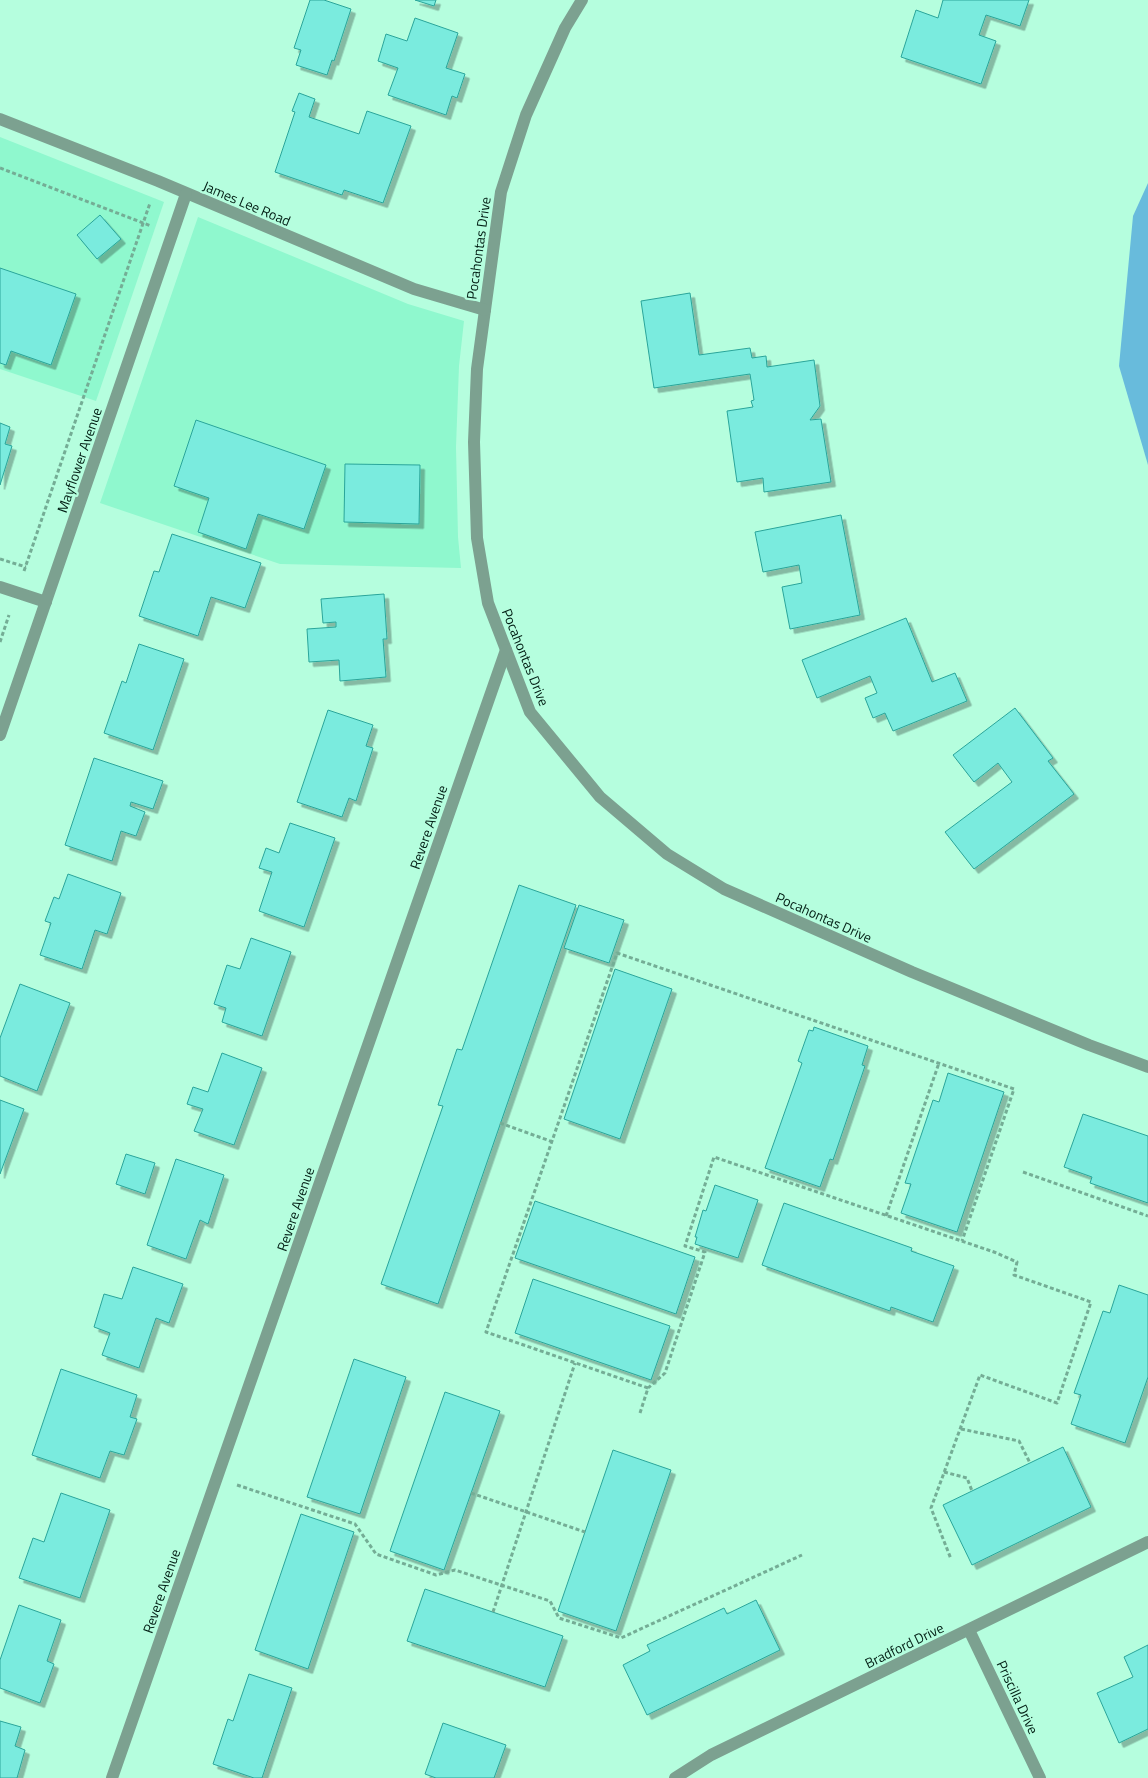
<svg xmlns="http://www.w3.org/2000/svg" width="1148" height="1778" viewBox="0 0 1148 1778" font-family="'Titillium Web',sans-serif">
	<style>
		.built { fill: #8ff8ce }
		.water { fill: #68bbdc }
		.building { fill: #7aebde; stroke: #2aa59a; filter: url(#shadow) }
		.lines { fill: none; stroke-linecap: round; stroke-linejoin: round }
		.path { stroke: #74ad95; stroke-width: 3; stroke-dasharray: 4 2.5; stroke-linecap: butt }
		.minor { stroke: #7ca190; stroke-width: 12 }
		.labels { text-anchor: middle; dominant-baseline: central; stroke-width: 4.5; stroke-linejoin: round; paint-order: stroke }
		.street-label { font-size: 14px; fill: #001d13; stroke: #b5fede }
	</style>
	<defs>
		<filter id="shadow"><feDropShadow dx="4.5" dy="4.5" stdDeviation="0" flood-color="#0004"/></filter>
	</defs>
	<rect width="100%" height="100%" fill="#b5fede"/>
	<g class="built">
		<polygon points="0,137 164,202 96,401 0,369"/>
		<polygon points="198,217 408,304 464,321 459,366 456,447 458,537 461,568 280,564 100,503"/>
	</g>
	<polygon class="water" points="1148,183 1148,465 1119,366 1133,216"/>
	<g class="building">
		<polygon points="310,0 324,0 351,9 334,61 332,60 327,75 296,65 301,50 294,48"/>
		<polygon points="415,0 436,0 434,6"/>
		<polygon points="943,0 1029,0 1020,26 986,15 979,35 996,41 981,84 901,57 916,10 938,18"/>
		<polygon points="415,18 458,33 446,68 465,74 457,98 452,96 446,115 388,95 398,68 378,61 386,34 407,41"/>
		<polygon points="299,93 315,99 309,117 359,134 367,111 411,126 383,203 344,190 342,195 275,172 295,112 292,111"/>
		<polygon points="100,215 121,239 97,259 77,235"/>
		<polygon points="0,268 76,294 51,365 11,351 6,365 0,363"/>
		<polygon points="690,293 699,355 750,348 752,358 766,356 767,367 814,360 820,406 810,420 821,419 831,482 764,492 763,478 737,482 727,411 753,407 751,401 754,400 750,374 654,388 641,301"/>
		<polygon points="196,420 326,465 304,529 258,514 246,549 198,532 209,498 174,486"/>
		<polygon points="0,423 10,427 5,444 12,446 0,485"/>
		<polygon points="345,464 420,465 419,524 344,522"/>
		<polygon points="841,515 860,615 790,629 782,587 802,583 799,565 763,572 755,532"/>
		<polygon points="172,534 261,563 245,608 211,597 198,636 139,616 154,571 159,572"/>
		<polygon points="384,594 387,639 383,639 386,677 340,681 339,660 309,662 307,629 336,627 336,622 323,623 321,599"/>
		<polygon points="906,618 932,682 955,673 967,701 893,731 885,713 873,718 865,698 877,693 870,676 817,698 802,660"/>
		<polygon points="139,644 184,659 153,750 104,733 122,681 126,683"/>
		<polygon points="1015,708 1053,758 1048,761 1074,794 974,869 945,832 1012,782 998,763 974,782 953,755"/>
		<polygon points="328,710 373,725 366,746 373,748 356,801 349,798 342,817 297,802"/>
		<polygon points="94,758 163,781 153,809 131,802 130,806 145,812 136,836 121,831 112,861 65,845"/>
		<polygon points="290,823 335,838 304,927 259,911 272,872 259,868 266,848 279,853"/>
		<polygon points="68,874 121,893 107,934 95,930 82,969 40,955 51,923 45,921 54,897 59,899"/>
		<polygon points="519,885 576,905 438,1304 381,1284 443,1106 438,1105 457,1049 462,1050"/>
		<polygon points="579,905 624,920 609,963 564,948"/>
		<polygon points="251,938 291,952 262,1036 222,1022 226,1008 214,1004 227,965 240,969"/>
		<polygon points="615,969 672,989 620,1139 564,1119"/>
		<polygon points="20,984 70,1003 37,1091 0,1076 0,1038"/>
		<polygon points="814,1027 868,1046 862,1065 865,1066 833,1160 830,1159 820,1187 765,1168 802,1063 798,1061 809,1030 813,1031"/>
		<polygon points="222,1053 262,1068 234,1145 194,1131 203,1109 187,1104 193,1087 208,1092"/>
		<polygon points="948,1073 1004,1092 957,1232 901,1213 911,1184 905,1183 933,1100 939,1102"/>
		<polygon points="0,1100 24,1109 0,1174"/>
		<polygon points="1083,1114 1148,1136 1148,1203 1090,1183 1092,1177 1064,1167"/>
		<polygon points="126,1154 155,1163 145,1194 116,1184"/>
		<polygon points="176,1159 224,1175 208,1224 200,1220 186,1259 147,1245"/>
		<polygon points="715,1185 758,1200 738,1258 695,1244 697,1237 695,1237 703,1210 706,1211"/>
		<polygon points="535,1201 695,1257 676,1314 515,1258"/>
		<polygon points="784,1203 912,1248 911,1251 954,1266 933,1322 891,1307 890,1311 762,1265"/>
		<polygon points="133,1267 183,1284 169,1323 156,1318 139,1368 102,1355 110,1333 94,1327 104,1294 122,1299"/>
		<polygon points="533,1279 670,1326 651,1380 515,1333"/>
		<polygon points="1119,1285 1148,1295 1148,1377 1125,1443 1071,1424 1081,1395 1074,1393 1103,1311 1110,1313"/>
		<polygon points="354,1359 406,1377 360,1514 307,1497"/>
		<polygon points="61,1369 137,1395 130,1417 137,1419 124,1455 110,1451 100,1478 32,1455"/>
		<polygon points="445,1392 500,1411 444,1570 390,1551"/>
		<polygon points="1063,1447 1091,1507 972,1565 943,1505"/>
		<polygon points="613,1450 671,1470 616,1631 558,1611"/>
		<polygon points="61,1493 110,1510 80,1598 19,1578 33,1538 44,1542"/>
		<polygon points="301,1514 354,1532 308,1669 255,1650"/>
		<polygon points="425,1589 563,1636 545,1687 407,1641"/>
		<polygon points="756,1600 780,1650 647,1715 623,1665 650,1651 647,1645 724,1608 727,1614"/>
		<polygon points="19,1605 61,1620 47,1661 54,1664 40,1703 0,1688 0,1660"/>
		<polygon points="1148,1645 1148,1729 1119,1743 1097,1693 1133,1677 1124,1657"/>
		<polygon points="249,1674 292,1688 262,1778 254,1778 213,1764 228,1719 233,1721"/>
		<polygon points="0,1721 21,1727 15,1746 25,1750 17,1778 0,1778"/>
		<polygon points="443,1723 506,1745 494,1778 436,1778 425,1774"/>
	</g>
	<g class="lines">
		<g class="path">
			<polyline points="0,168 151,226"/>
			<polyline points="0,559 26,567"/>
			<polyline points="24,571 150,203"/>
			<polyline points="0,642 9,615"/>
			<polyline points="500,1123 553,1142"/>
			<polyline points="1023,1172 1148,1216"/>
			<polyline points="886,1216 939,1063"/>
			<polyline points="648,1388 486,1332 617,953 1014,1089 962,1241"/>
			<polyline points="640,1413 648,1388 665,1373 705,1252 685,1246 714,1157 994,1252 1017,1262 1014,1275 1091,1302 1057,1403 980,1375 931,1508 951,1559"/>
			<polyline points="961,1429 1019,1441 1030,1463"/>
			<polyline points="944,1472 967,1478 972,1491"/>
			<polyline points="237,1485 355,1524 376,1554 436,1575 455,1570 550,1601 559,1618 621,1638 802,1555"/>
			<polyline points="471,1493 585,1532"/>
			<polyline points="493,1612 575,1363"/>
		</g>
		<g class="minor">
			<polyline points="582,0 565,28 526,115 501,192 477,369 474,442 477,538 488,603 530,712 600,797 667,854 724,889 912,972 1089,1045 1148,1067"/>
			<polyline points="0,119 158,181 414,289 485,310"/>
			<polyline points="0,587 46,602"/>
			<polyline points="0,735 186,194"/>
			<polyline points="969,1630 1040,1778"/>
			<polyline points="112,1778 506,650"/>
			<polyline points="675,1778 711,1755 1148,1542"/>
		</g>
	</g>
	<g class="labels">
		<g class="street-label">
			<text transform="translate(247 203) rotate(23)">James Lee Road</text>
			<text transform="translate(478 248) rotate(-82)">Pocahontas Drive</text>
			<text transform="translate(79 460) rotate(-71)">Mayflower Avenue</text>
			<text transform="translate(526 657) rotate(68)">Pocahontas Drive</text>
			<text transform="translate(428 827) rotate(-71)">Revere Avenue</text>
			<text transform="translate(824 917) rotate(24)">Pocahontas Drive</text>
			<text transform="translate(295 1209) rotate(-71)">Revere Avenue</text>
			<text transform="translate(161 1591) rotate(-71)">Revere Avenue</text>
			<text transform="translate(904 1645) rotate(-26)">Bradford Drive</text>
			<text transform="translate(1018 1697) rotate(65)">Priscilla Drive</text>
		</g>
	</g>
</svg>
